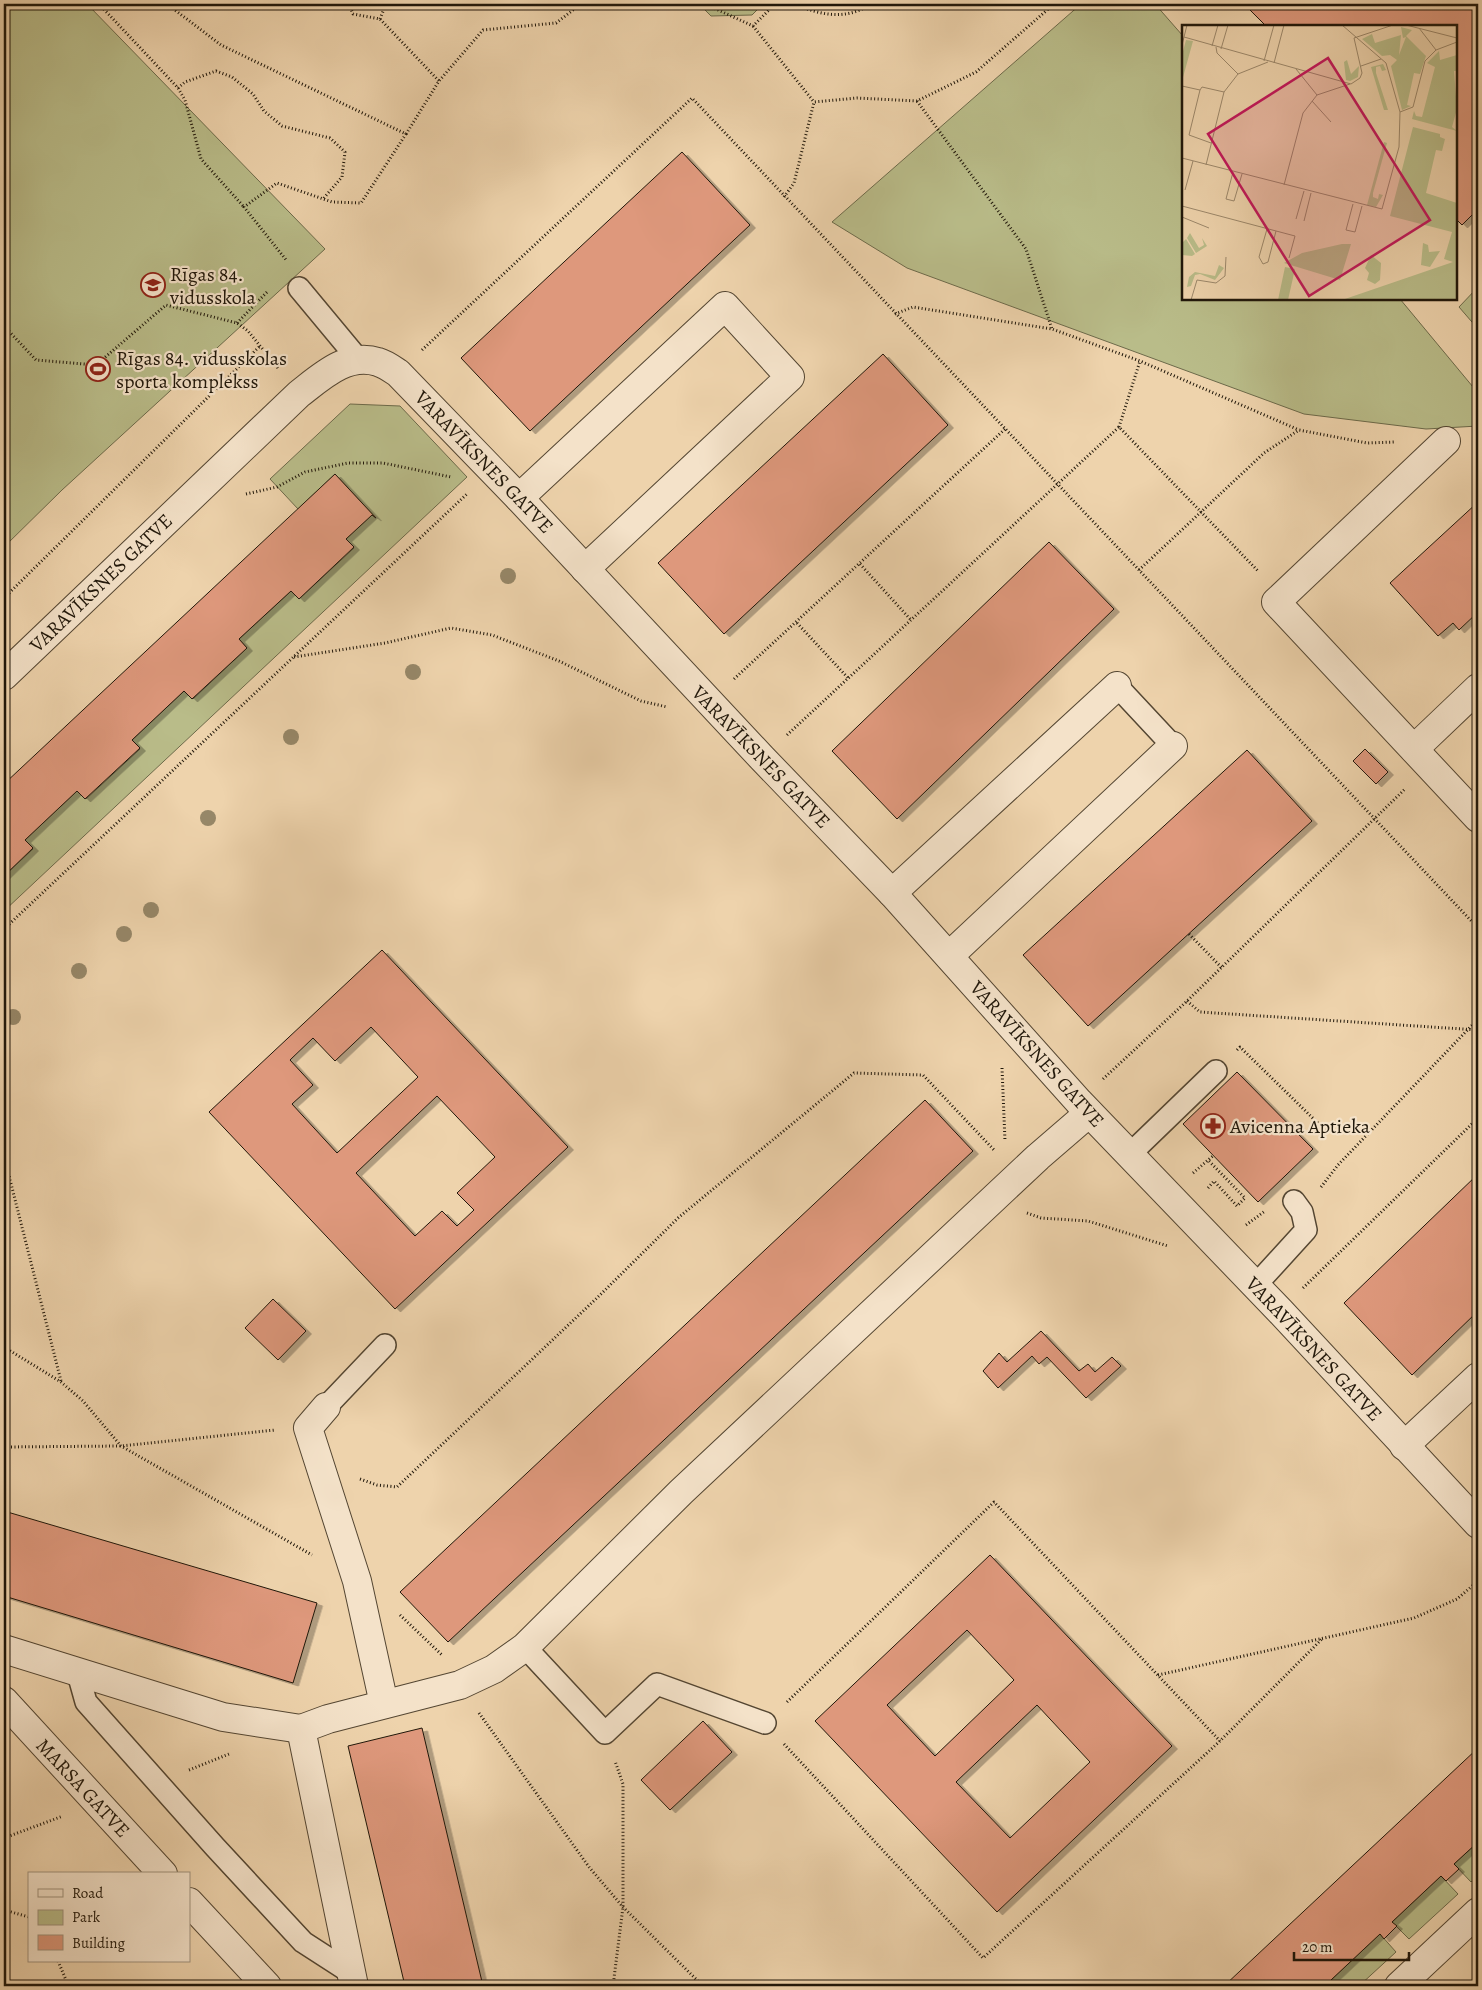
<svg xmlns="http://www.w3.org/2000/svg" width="1482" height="1990" viewBox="0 0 1482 1990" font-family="Alegreya,serif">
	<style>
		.green { fill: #b9bc89; stroke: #6c6a4a }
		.building { fill: #de987b; stroke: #20170a; fill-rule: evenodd; filter: url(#shadow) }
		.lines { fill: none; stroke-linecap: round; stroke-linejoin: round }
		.service-casing { stroke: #544632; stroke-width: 24 }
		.minor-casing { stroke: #544632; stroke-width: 30 }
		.path { stroke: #20170a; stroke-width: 3; stroke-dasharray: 1 2.5; stroke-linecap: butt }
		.service { stroke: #f4e2c9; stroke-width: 21 }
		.minor { stroke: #f4e2c9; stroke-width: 28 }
		.tree { fill: #968768 }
		.labels { text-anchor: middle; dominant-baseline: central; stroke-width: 4.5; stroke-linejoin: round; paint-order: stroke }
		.poi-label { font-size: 20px; fill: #20170a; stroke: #f4e2c9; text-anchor: start }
		.street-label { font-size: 20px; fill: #20170a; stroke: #f4e2c9 }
		.inset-road { fill: none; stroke: #9c886b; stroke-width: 1 }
		.view { fill: #c2185b; fill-opacity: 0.15; stroke: #c2185b; stroke-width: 2.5 }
		.inset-edge { fill: none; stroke: #20170a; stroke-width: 2.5 }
	</style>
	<defs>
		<filter id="shadow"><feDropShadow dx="5.5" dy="3" stdDeviation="0" flood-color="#0004"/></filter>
	</defs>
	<rect width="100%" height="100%" fill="#eed3ac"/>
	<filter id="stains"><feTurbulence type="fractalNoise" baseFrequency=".004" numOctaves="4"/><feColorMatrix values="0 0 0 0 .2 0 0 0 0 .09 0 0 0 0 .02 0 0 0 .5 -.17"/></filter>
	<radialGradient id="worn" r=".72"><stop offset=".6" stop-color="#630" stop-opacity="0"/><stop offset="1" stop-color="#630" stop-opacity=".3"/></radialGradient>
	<g class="green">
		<polygon points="4,4 87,4 325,249 62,490 4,547"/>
		<polygon points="699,4 763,4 752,15 711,16"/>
		<polygon points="1081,4 1155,4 1183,36 1183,299 1400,299 1478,393 1478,426 1426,429 1304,414 907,268 832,222"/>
		<polygon points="1478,287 1478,329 1459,307"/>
		<polygon points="350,404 400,406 467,477 4,911 4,876 33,849 25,840 77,791 86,799 140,749 132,740 184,691 193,699 247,648 239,639 291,591 299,599 354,548 346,539 372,515 376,518 335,474 298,509 270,479"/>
		<polygon points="1478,1842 1478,1875 1471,1882 1454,1864"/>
		<polygon points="1441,1876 1458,1894 1409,1939 1392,1922"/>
		<polygon points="1380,1934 1396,1952 1359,1986 1337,1986 1331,1980"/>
	</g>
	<g class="building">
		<polygon points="1244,4 1478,4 1478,209 1462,225 1456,219 1456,26 1266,26"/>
		<polygon points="682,152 750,225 530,431 461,358"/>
		<polygon points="883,354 948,425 724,634 658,563"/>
		<polygon points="335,474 376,518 372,515 346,539 354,547 299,599 291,591 239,639 247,648 192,699 184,691 132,740 140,748 85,799 77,791 25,840 33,848 4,876 4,784"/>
		<polygon points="1478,502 1478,612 1459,630 1453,623 1438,636 1390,583"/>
		<polygon points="1049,542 1114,609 897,819 832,751"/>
		<polygon points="1365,749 1388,772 1376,784 1353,761"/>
		<polygon points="1247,750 1312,821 1088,1026 1023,955"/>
		<path d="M382,950L568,1147L395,1309L209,1112ZM371,1027L418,1077L337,1153L292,1104L313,1085L290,1060L313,1038L335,1061ZM437,1096L495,1157L457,1193L474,1210L457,1226L442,1211L415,1236L356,1173Z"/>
		<polygon points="1237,1072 1313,1149 1258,1202 1183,1124"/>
		<polygon points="925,1100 973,1151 448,1642 400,1592"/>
		<polygon points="1478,1174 1478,1311 1412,1375 1344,1303"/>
		<polygon points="273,1299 306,1331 278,1360 245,1328"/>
		<polygon points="1041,1331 1079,1371 1088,1364 1095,1372 1112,1357 1121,1366 1086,1398 1047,1357 1039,1364 1032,1356 998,1388 983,1371 999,1353 1007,1362"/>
		<polygon points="4,1511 317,1603 293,1683 4,1596"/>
		<path d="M990,1555L1172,1746L997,1912L815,1721ZM967,1630L1014,1680L935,1756L887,1705ZM1037,1705L1090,1762L1010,1838L956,1782Z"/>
		<polygon points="703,1721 732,1752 670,1810 641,1780"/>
		<polygon points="422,1728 483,1986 405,1986 348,1746"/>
		<polygon points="1478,1748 1478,1842 1454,1864 1459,1869 1446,1881 1441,1876 1392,1922 1397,1926 1384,1939 1380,1934 1331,1980 1335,1984 1333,1986 1224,1986"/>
	</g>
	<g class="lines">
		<defs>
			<g id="service">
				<polyline points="299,288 358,359"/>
				<polyline points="1117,686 1173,746"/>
				<polyline points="1129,1155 1216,1071"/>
				<polyline points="1255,1286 1306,1230 1302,1212 1294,1201"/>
				<polyline points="326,1407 385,1345"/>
				<polyline points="525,1647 605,1733 657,1684 765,1723"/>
				<polyline points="77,1670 86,1702 215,1847 303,1942 351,1973"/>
			</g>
			<g id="minor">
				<polyline points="1446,441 1276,602 1478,818"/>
				<polyline points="519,498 725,306 790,377 585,569"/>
				<path d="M4,676L299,394C321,377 347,352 378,362C385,364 392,369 398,373L519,498L762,758L892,893L1079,1102L1280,1311L1478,1524"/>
				<polyline points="1414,749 1478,688"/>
				<polyline points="892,893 1117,686"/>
				<polyline points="949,956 1173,746"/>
				<polyline points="326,1407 308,1428 357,1581 384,1704"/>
				<polyline points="1404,1446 1478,1377"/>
				<polyline points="4,1649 223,1717 301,1729"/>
				<polyline points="4,1701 163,1874"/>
				<polyline points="189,1902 267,1986"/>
				<polyline points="354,1986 301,1729 328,1719 460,1685 494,1669 525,1647 681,1492 1038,1157 1089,1113"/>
				<polyline points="1399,1986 1478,1912"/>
			</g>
		</defs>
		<use href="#service" class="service-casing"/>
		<use href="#minor" class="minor-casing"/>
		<g class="path">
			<polyline points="99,4 178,88 185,100 201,159 244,207"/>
			<polyline points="167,4 221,45 406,134 361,203 332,202 277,183 244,207 287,261"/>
			<polyline points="349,4 353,14 380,19 439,81"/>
			<polyline points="705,4 753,26 775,4"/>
			<path d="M794,4C821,15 845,21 871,4"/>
			<polyline points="380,19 386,4"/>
			<polyline points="753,26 814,102"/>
			<polyline points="178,88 185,82 216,71 232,77 253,94 264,111 282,126 330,138 345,152 342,177 323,199"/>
			<polyline points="917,101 1026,249 1052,329"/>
			<polyline points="406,134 439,81 483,30 556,23 581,4"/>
			<polyline points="784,197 794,183 814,102 857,98 917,101 976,72 1054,4"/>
			<polyline points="895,314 913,307 1052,329 1140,361 1299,430"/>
			<polyline points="237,323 268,291"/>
			<polyline points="4,326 36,360 96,365 166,305 237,323 248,331 278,368"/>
			<polyline points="422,350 692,98 1478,928"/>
			<polyline points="1119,427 1140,361"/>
			<polyline points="246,494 277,487 305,472 348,463 383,463 451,477"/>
			<polyline points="860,564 911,620"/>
			<polyline points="1139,570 1264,453 1299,430 1367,443 1395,442"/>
			<polyline points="4,598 260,346"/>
			<polyline points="797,623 849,679"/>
			<polyline points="294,657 385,643 451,628 492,635 559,661 641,701 667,707"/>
			<polyline points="734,679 1005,429"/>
			<polyline points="787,735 1119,427 1259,572"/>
			<polyline points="4,929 468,493"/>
			<polyline points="1189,934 1222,968"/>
			<polyline points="1187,1001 1200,1012 1478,1030"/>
			<polyline points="1237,1050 1240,1047 1326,1131"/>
			<polyline points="1002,1068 1005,1141"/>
			<polyline points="1103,1079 1187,1001 1405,789"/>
			<polyline points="4,1156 61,1381"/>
			<polyline points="1193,1173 1214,1155"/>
			<polyline points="1321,1187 1338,1165 1478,1019"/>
			<polyline points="1208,1188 1214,1181 1237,1206 1245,1198 1208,1160"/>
			<polyline points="1027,1213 1041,1218 1088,1221 1168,1246"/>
			<polyline points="1246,1225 1265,1211"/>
			<polyline points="1303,1288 1478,1118"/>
			<polyline points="4,1347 61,1382 83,1401 121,1446 312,1555"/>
			<polyline points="4,1447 121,1446 275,1430"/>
			<polyline points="360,1479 377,1485 397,1487 599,1296 678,1218 854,1073 923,1075 995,1151"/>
			<polyline points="400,1615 442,1655"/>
			<polyline points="1158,1675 1414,1618 1457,1599 1478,1581"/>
			<polyline points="787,1702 994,1502 1220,1741"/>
			<polyline points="479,1713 589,1867 623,1907 703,1986"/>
			<polyline points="784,1744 983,1958 1220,1741 1323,1638"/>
			<polyline points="189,1770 229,1754"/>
			<polyline points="4,1838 63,1816"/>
			<polyline points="4,1910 29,1917"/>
			<polyline points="58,1961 66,1980 64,1986"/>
			<polyline points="613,1986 623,1907 623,1784 615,1761"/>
		</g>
		<use href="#service" class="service"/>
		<use href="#minor" class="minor"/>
	</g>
	<g class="tree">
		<circle cx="508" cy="576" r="8"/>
		<circle cx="413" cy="672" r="8"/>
		<circle cx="291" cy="737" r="8"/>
		<circle cx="208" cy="818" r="8"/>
		<circle cx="151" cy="910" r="8"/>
		<circle cx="124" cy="934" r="8"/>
		<circle cx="79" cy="971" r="8"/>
		<circle cx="13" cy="1017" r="8"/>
	</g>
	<defs>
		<symbol id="school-ring" viewBox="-11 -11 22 22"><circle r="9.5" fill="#f4e2c9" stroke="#8f2418" stroke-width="1.5"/><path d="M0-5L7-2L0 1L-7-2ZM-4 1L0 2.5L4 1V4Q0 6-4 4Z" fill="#8f2418"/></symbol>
		<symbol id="stadium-ring" viewBox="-11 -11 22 22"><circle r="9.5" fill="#f4e2c9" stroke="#8f2418" stroke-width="1.5"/><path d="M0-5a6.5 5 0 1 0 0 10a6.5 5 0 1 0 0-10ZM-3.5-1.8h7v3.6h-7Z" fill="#8f2418"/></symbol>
		<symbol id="pharmacy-ring" viewBox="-11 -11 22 22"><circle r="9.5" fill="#f4e2c9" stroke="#8f2418" stroke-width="1.5"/><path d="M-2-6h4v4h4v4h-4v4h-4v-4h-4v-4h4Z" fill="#8f2418"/></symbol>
	</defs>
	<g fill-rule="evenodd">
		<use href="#school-ring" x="139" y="271" width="28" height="28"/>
		<use href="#stadium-ring" x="84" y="355" width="28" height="28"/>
		<use href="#pharmacy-ring" x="1199" y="1112" width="28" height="28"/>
	</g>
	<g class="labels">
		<g class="poi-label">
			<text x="170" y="274">Rīgas 84.<tspan x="170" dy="23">vidusskola</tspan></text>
			<text x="116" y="358">Rīgas 84. vidusskolas<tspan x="116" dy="23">sporta komplekss</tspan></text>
			<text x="1230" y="1126">Avicenna Aptieka</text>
		</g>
		<g class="street-label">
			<text transform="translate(484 462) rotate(46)">VARAVĪKSNES GATVE</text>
			<text transform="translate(101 583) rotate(-44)">VARAVĪKSNES GATVE</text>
			<text transform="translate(761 757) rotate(46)">VARAVĪKSNES GATVE</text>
			<text transform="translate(1037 1054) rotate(48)">VARAVĪKSNES GATVE</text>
			<text transform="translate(1314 1349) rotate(47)">VARAVĪKSNES GATVE</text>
			<text transform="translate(83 1788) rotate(47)">MARSA GATVE</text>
		</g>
	</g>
	<g transform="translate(1182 25)">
		<rect width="275" height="275" fill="#eed3ac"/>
		<path d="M219,2L230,5L224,11L244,31L238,49L232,48L225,80L229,81L220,85L209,41L215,35L208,30L200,31L180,14L190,9L193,18L219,10L217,30L224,12L221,13ZM4,15L11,16L0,56V30ZM257,26L258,35L275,30V46H272L275,84L270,102L275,106L230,94L232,86L234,91L240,92L253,42L245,38ZM165,35L169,49L177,41L176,52L168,56L164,55L162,37ZM201,39L204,45L200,46L198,41L194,42V48L206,85H202L189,42ZM231,102L258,109V112L263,114L260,126L254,125L244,168L275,178V275H160L271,237L262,234L270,207L208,191ZM202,117L205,118L191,168V172L196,174L197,169L201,170L194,182L185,180ZM8,208L17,223L22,220L20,213L25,221L14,228L5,213ZM4,214L13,229L10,231L0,230V218ZM241,218L246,220L247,227L258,226L248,242L239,240ZM160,219H169L158,255L102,238L120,228ZM189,230L199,238L198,255L193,259L185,255L187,248L183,243ZM37,240L42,243L33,255L18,249L13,250L9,261L5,262L7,252L13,247L33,251ZM103,242L113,244L106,275H96Z" fill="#b9bc89"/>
		<path class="inset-road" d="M224,0L275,13M237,3L254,25M2,12L169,59L178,53L180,48L172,13L211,0M0,20L5,0M30,21L36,0M39,24L46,0M82,36L92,0M92,38L102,0M179,41L199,34M56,49L86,37M0,61L18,65M135,70L168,59M130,76L149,97M218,87L231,82L243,36L254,25L275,17M29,118L7,110L18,65L20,62L42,67M0,133L200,184L217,122L218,87L204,38L160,0M24,140L42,67L56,49L35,28L34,22M51,147L44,174L52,176L60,149M102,160L121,88L135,70L114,44M3,165L11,136M171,179L164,205L173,207L180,181M0,181L113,211L107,233M0,192L27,203M114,194L122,166M122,196L129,168M85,204L77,232L81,239L86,237L94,206M9,275L15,255L34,258L43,251L44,232"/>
		<path class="view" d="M146,33L248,195L127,271L26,109Z"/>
		<rect width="275" height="275" class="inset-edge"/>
	</g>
	<rect width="1482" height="1990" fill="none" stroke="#eed3ac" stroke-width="20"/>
	<rect x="5" y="5" width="1472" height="1980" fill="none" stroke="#20170a" stroke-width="2.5"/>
	<rect x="10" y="10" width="1462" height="1970" fill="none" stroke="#20170a"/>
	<rect x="28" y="1872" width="162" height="90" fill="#f4e2c9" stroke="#9f917d"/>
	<rect x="38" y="1889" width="25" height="8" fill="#f4e2c9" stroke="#9f917d"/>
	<text x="72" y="1898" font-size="15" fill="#20170a">Road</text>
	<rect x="38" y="1910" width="25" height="15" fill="#b9bc89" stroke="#9f917d"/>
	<text x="72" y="1922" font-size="15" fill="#20170a">Park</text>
	<rect x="38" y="1935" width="25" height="15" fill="#de987b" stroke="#9f917d"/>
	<text x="72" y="1948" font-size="15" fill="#20170a">Building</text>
	<path d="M1294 1952v8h115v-8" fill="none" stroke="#20170a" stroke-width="2.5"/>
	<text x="1302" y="1952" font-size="15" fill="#20170a" stroke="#f4e2c9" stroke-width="4" paint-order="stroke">20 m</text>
	<rect width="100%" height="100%" filter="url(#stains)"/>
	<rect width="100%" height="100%" fill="url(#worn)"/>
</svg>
